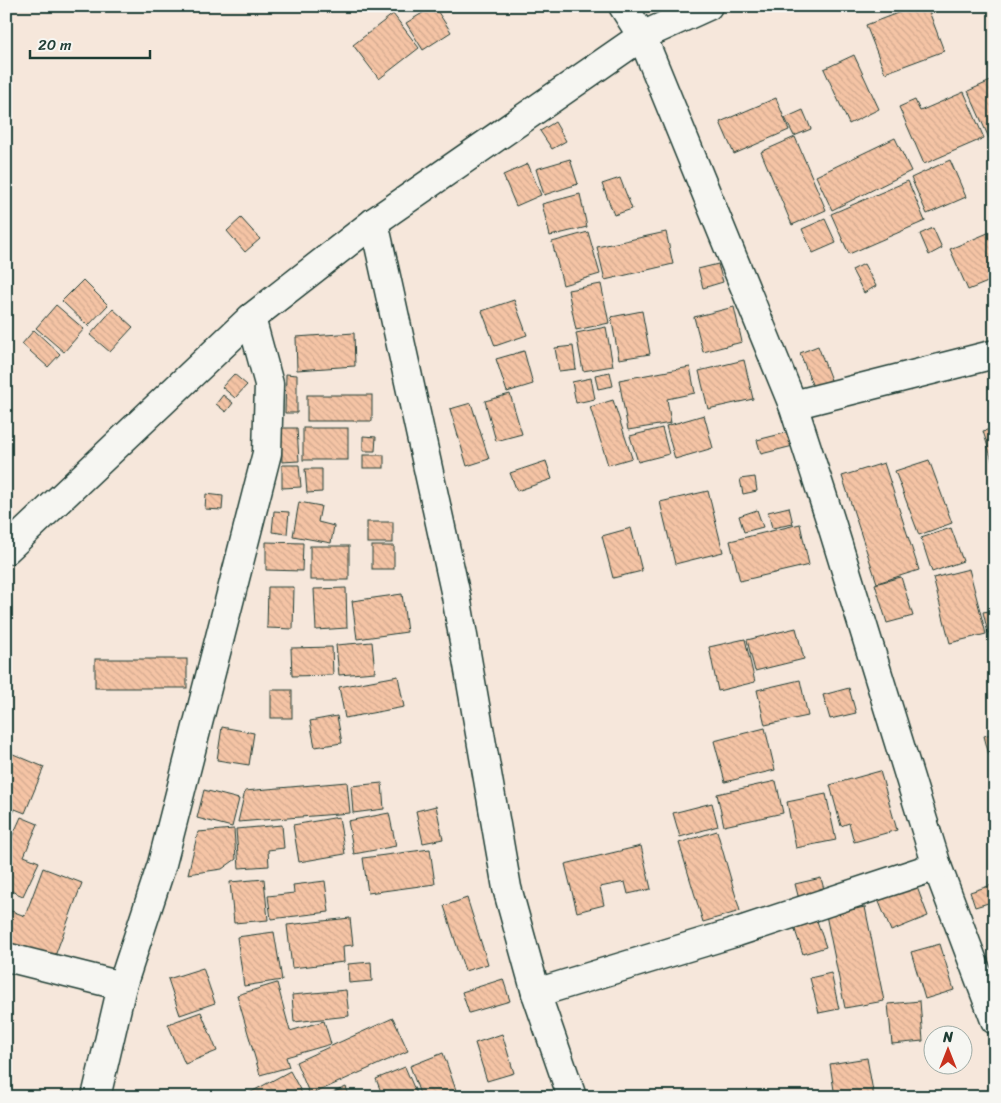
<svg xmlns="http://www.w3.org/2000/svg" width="1001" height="1103" viewBox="0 0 1001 1103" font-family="Sriracha,sans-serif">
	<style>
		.building { fill: url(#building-back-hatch); stroke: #1f3d34 }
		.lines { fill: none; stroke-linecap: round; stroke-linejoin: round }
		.minor-casing { stroke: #1f3d34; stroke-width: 31 }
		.minor { stroke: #f6f6f2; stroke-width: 28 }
	</style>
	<defs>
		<pattern id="building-back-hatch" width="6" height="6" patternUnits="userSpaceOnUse" patternTransform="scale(1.25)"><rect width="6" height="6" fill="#f5c4a5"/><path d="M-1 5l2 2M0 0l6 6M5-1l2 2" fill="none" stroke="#d2a98f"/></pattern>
	</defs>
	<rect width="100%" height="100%" fill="#f6e7db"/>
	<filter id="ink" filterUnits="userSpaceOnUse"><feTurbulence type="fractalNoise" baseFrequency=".02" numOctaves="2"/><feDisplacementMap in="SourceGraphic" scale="10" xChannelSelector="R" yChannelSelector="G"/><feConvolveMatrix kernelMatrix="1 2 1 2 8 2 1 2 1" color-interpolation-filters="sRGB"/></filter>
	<g filter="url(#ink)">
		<g class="building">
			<polygon points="434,6 451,32 423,50 406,23"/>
			<polygon points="916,6 927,6 944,51 885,73 866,25"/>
			<polygon points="393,14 419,48 379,79 353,45"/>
			<polygon points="854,55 879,109 849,124 824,69"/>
			<polygon points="995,79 995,136 989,138 968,91"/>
			<polygon points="964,92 984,138 924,164 899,107 915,100 920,111"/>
			<polygon points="776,98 789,130 734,154 720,122"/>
			<polygon points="803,110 811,129 794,136 785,118"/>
			<polygon points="555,122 566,141 552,149 540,131"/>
			<polygon points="795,137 826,210 792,225 761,152"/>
			<polygon points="895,138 911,171 832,210 816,176"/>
			<polygon points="570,159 578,184 544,195 536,169"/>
			<polygon points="950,160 966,197 927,214 911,178"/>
			<polygon points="528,164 541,195 516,206 503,175"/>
			<polygon points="620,178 632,209 614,215 602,184"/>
			<polygon points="908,181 925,221 849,254 831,214"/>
			<polygon points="580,194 587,227 550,236 542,204"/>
			<polygon points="241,218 260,239 245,252 227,231"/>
			<polygon points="825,219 836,243 813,253 802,229"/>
			<polygon points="933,228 942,248 929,255 920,234"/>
			<polygon points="995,230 995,279 968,290 950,249"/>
			<polygon points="588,232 600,274 563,285 552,242"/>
			<polygon points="666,232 673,264 605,280 597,247"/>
			<polygon points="718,264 723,282 703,288 698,269"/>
			<polygon points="864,264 876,286 864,293 852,270"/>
			<polygon points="83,280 108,305 88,326 62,301"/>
			<polygon points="601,284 609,323 576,330 568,290"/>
			<polygon points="514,300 527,335 495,346 482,311"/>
			<polygon points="56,305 84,329 64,352 36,328"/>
			<polygon points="734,307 742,342 703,352 694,317"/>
			<polygon points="113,309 133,327 110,352 90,335"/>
			<polygon points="642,311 650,354 619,359 611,317"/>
			<polygon points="606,327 613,366 583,371 576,333"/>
			<polygon points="34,330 60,354 48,367 22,344"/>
			<polygon points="354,333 355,366 297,370 296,337"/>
			<polygon points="573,346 576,369 559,371 555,348"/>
			<polygon points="818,346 831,380 813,387 800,353"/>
			<polygon points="524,351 533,384 507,392 496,359"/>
			<polygon points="744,360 753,399 708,409 699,371"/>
			<polygon points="690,367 695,393 667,399 671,423 628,430 619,380"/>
			<polygon points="610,372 613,386 598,389 595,375"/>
			<polygon points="234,374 247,385 235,398 222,387"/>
			<polygon points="286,374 297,375 297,413 285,413"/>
			<polygon points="591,378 595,399 576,403 572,382"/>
			<polygon points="510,394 522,434 496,441 485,401"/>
			<polygon points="223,395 233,403 226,412 216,404"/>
			<rect x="307" y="395" width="65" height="26"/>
			<polygon points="613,400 632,458 608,465 590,407"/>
			<polygon points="471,403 489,459 467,466 450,409"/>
			<polygon points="704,415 713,448 675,459 666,426"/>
			<polygon points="281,428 297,428 299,461 282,462"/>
			<rect x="303" y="428" width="45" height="32"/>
			<polygon points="662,428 669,454 638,462 630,436"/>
			<polygon points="995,428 995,470 983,431"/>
			<polygon points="789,432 793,446 761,454 757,440"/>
			<polygon points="363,436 376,437 375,451 363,451"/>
			<rect x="363" y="455" width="21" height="13"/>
			<polygon points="929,460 952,523 919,535 895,471"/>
			<polygon points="546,461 552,479 517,491 510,473"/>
			<polygon points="884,463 919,570 877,583 842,476"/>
			<polygon points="282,465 299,465 301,487 282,488"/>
			<polygon points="305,469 322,469 322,492 307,493"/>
			<polygon points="755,477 757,491 743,494 740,479"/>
			<polygon points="708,491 723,552 675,564 660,502"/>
			<polygon points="206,494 223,496 222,510 205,509"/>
			<polygon points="299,502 321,506 318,522 334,526 331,543 293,536"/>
			<polygon points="789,507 793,524 772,528 768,512"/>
			<polygon points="757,510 763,527 744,532 739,516"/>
			<polygon points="274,511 289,512 287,534 272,532"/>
			<rect x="367" y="522" width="26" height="21"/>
			<polygon points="800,524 809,565 740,581 730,541"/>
			<polygon points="631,528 642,571 613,578 602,536"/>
			<polygon points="951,528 963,561 932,572 921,538"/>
			<polygon points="266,542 303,543 302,571 266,570"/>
			<rect x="310" y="546" width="39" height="34"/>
			<rect x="372" y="546" width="22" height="23"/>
			<polygon points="969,569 986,634 950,643 933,578"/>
			<polygon points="901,577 913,616 887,623 875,584"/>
			<polygon points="268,587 294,587 293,629 267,628"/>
			<polygon points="346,588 347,628 316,630 314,589"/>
			<polygon points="402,594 407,632 357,639 352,601"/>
			<polygon points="995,610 995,631 988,633 983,612"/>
			<polygon points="796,628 804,659 755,671 747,640"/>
			<polygon points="745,639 755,682 718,691 709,647"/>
			<polygon points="372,642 375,672 339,675 336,645"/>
			<polygon points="332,647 333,675 292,676 291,648"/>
			<rect x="95" y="659" width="92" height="29"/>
			<polygon points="398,676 404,707 345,718 339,687"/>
			<polygon points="800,680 808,716 765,725 757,690"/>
			<polygon points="849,688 856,713 830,719 823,695"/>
			<rect x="271" y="690" width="21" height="28"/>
			<polygon points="337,716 342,743 315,747 310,721"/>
			<polygon points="222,727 254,733 249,765 217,760"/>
			<polygon points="765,728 775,770 725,782 714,741"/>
			<polygon points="995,733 995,754 989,755 984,736"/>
			<polygon points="6,751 44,767 25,813 15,809 6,829"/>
			<polygon points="880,771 897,830 854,842 849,823 841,826 830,785"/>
			<polygon points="776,781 783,813 724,826 717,794"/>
			<polygon points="347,782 350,813 238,822 245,791"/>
			<polygon points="382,783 384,809 353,813 351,786"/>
			<polygon points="204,790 239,799 232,827 197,818"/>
			<polygon points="826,794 836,840 796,848 787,802"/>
			<polygon points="712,803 718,826 680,837 673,813"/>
			<polygon points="436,806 443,839 423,843 416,811"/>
			<polygon points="389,813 396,846 354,854 348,821"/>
			<polygon points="21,817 38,824 24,856 39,862 23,896 6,889 6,846 8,846"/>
			<polygon points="339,817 345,854 299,862 293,825"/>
			<polygon points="282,825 284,848 268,850 269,866 239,868 236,829"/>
			<polygon points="234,829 236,859 222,869 188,874 198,832"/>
			<polygon points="717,831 740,911 703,922 679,843"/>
			<polygon points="641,846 651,889 628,894 625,882 600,887 604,905 577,912 565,864"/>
			<polygon points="430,849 435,884 368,893 363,858"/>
			<polygon points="43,868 82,883 52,964 6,948 6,909 25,916"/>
			<polygon points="821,878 827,901 801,907 795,884"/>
			<polygon points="264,879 268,920 234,923 230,882"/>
			<polygon points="325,881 329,912 271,919 268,896 294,893 293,885"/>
			<polygon points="915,882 928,916 891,931 877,897"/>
			<polygon points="995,884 995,901 975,907 970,892"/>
			<polygon points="467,898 488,964 465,971 444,906"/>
			<polygon points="865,907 884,1001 845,1008 826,915"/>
			<polygon points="350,918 353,945 343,946 344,962 292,968 287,925"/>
			<polygon points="817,921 826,947 803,954 794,927"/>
			<polygon points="274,932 282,980 244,986 237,937"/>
			<polygon points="940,944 954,990 925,999 911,952"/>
			<polygon points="371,962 372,981 349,983 348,964"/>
			<polygon points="203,968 215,1003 180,1015 168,979"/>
			<polygon points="831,973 839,1009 819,1013 810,978"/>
			<polygon points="503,979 510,1001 469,1013 462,992"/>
			<polygon points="277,983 290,1031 324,1021 331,1044 286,1057 289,1067 260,1075 237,995"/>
			<polygon points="346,990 349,1016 294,1022 292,995"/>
			<polygon points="920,1001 923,1041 892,1044 888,1004"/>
			<polygon points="201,1012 217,1051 185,1064 168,1024"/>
			<polygon points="393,1018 408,1051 310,1095 296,1062"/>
			<polygon points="502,1034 514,1073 487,1081 475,1043"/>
			<polygon points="443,1053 456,1090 437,1097 421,1097 410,1066"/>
			<polygon points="867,1058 874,1097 835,1097 830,1064"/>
			<polygon points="405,1067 418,1097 383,1097 376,1079"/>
			<polygon points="290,1071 304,1097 242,1097"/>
			<polygon points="346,1087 350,1097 323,1097"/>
			<polygon points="466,1091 468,1097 448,1097"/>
			<polygon points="537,1092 538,1097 518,1097"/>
		</g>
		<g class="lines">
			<defs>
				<g id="minor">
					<polyline points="623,6 642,36 793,405 995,354"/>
					<polyline points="374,222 456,596 507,888 536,993 572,1097"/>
					<polyline points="793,405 830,519 937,866 995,1020"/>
					<polyline points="6,550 251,318 374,222 642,36 708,6"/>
					<polyline points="6,957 122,986"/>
					<polyline points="536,993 737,932 937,866"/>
					<polyline points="96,1097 122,986 162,864 267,453 269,384 251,318"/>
				</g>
			</defs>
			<use href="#minor" class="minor-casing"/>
			<use href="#minor" class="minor"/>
		</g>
	</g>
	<rect width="1001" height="1103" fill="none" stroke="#f6f6f2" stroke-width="25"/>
	<rect x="12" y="12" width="976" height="1078" fill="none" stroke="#1f3d34" stroke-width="2" filter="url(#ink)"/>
	<g transform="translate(948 1050)"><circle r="24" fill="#f6f6f2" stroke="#a0aca6"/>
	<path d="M0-4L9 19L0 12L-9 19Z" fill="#c8321e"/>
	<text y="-8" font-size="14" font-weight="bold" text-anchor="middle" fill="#1f3d34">N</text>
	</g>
	<path d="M30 50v8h120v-8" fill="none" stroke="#1f3d34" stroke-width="2.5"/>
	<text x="38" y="50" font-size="15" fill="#1f3d34" stroke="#f6f6f2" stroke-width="4" paint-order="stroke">20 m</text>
</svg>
